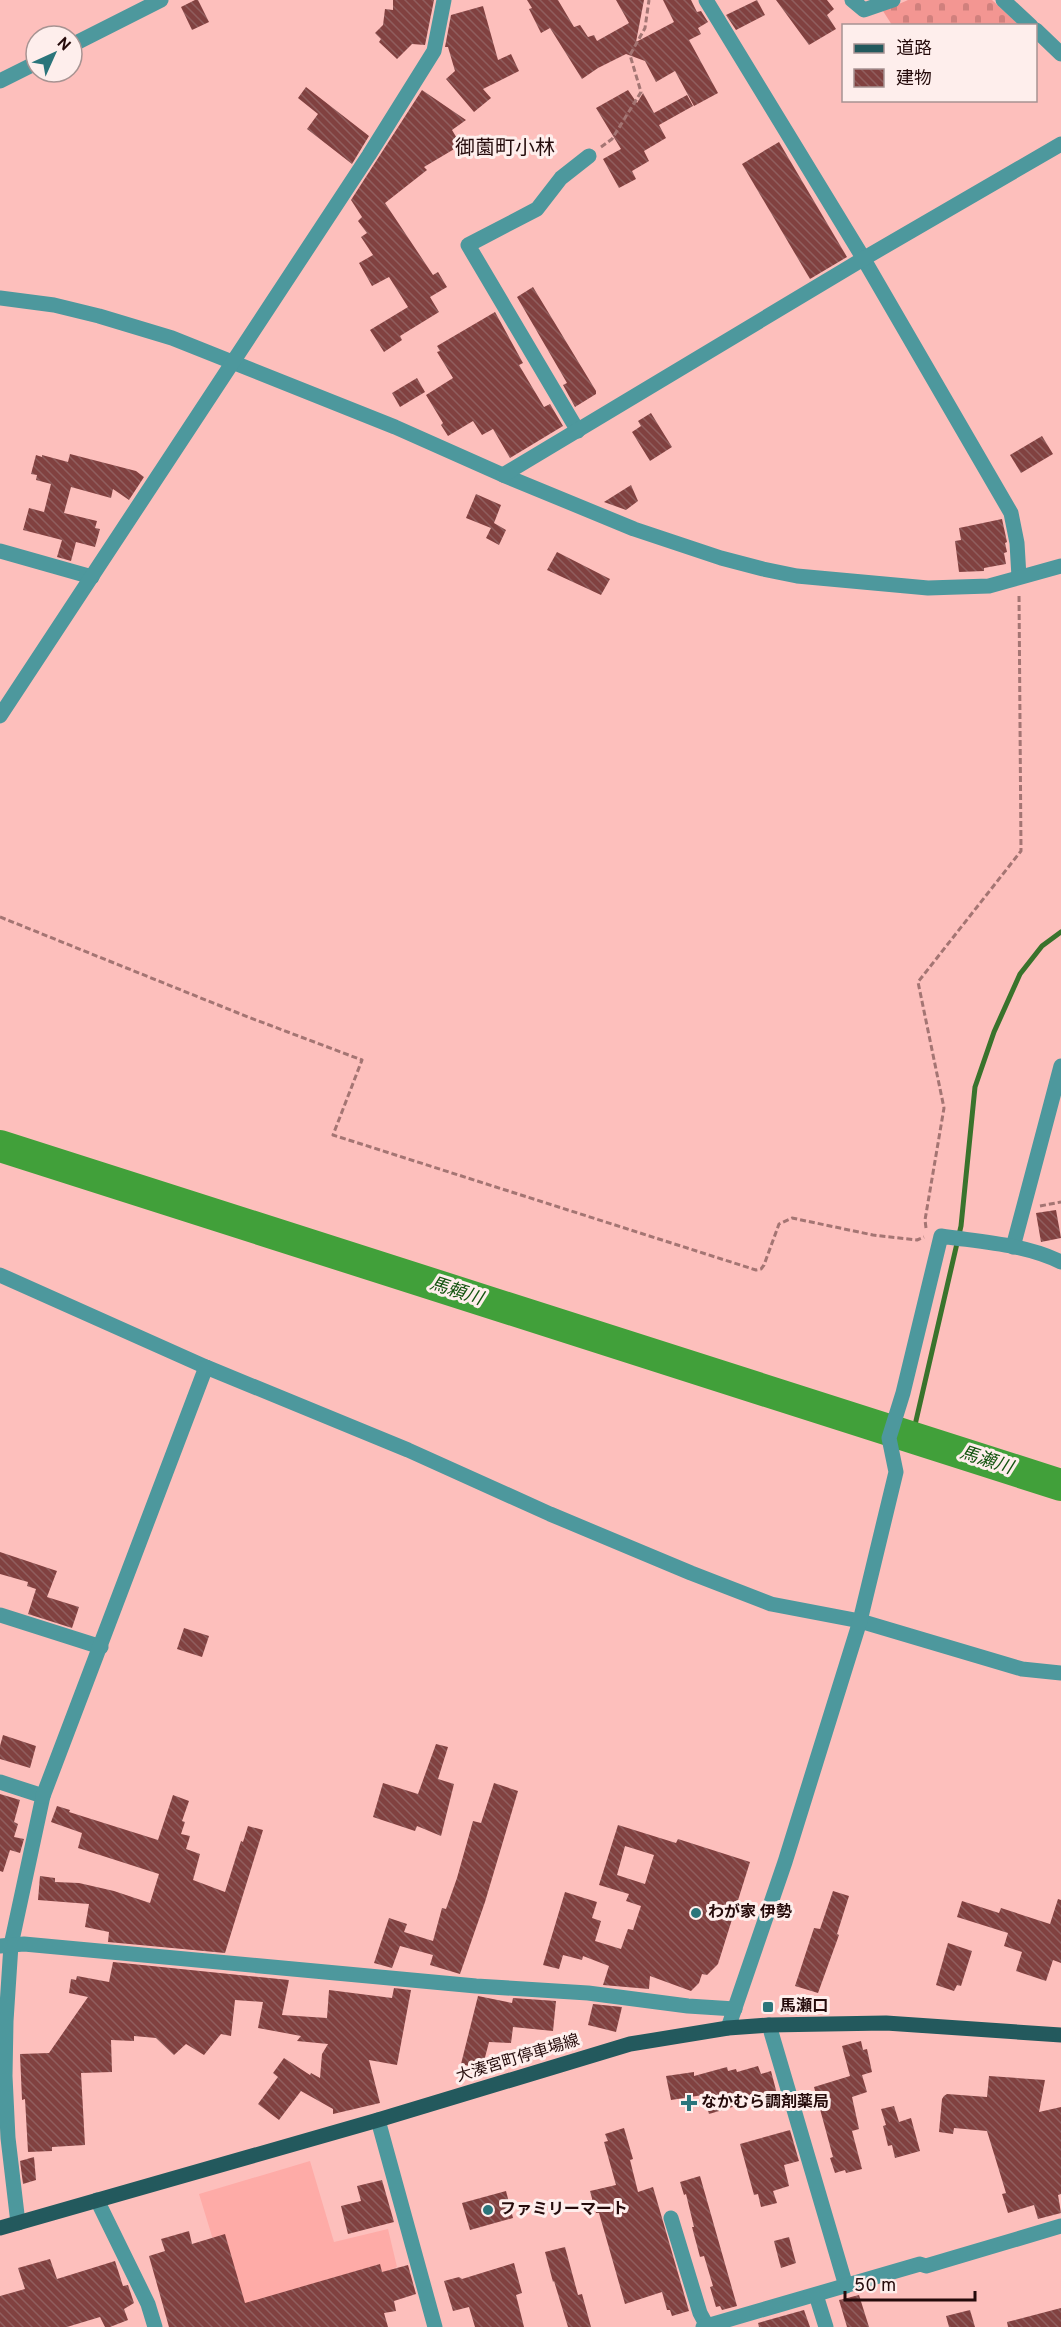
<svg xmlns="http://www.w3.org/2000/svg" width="1061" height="2327" viewBox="0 0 1061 2327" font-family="Overpass,'Noto Sans JP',sans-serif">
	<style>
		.built { fill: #feaba7 }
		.cemetery { fill: url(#cemetery-stones) }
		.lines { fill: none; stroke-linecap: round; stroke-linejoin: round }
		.stream { stroke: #39732c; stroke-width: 5 }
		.river { stroke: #41a03a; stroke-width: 32 }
		.building { fill: url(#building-back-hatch); fill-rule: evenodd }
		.path { stroke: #a47573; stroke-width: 3; stroke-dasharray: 6 3; stroke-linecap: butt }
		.minor { stroke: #4d989d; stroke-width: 15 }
		.major { stroke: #23595d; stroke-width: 15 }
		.poi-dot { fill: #2b757b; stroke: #feeeec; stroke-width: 2 }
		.labels { text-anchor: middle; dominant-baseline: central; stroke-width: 6; stroke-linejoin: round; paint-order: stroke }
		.poi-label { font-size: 16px; font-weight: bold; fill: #250b0b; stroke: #feeeec; text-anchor: start }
		.street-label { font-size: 16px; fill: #250b0b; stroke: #feeeec }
		.water-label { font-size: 18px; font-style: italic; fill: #145410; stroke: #feeeec }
		.quarter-label { font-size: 20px; fill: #250b0b; stroke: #feeeec }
	</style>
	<defs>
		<pattern id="cemetery-stones" width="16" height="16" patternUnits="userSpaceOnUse" patternTransform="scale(1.5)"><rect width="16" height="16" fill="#f39692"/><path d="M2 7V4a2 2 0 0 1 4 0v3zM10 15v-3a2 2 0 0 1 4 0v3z" fill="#d0807d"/></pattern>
		<pattern id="building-back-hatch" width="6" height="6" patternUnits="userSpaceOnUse" patternTransform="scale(1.5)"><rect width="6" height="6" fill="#814140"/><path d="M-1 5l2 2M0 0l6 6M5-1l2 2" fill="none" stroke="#905e5e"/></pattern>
	</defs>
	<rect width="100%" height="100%" fill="#fdbfbc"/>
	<polygon class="built" points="310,2161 334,2242 388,2229 397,2267 362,2280 234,2308 199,2194"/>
	<polygon class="cemetery" points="908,0 992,0 1019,25 892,25 883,11"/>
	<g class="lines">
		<polyline class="stream" points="912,1438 961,1226 975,1087 994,1032 1020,974 1042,946 1061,932"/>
		<polyline class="river" points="0,1146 1061,1485"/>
	</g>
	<g class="building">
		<polygon points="195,0 198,0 209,22 192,30 181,7"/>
		<polygon points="393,0 434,0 425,45 412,44 397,59 379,42 381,39 375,33 383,25 385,9 393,10"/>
		<polygon points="527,0 558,0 574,27 580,25 588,37 594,35 597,41 629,23 616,0 644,0 636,42 674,22 663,0 691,0 697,12 701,11 708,22 698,28 701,34 689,40 718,93 694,106 675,71 656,82 645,61 626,54 598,68 582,79 550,28 541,33 529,9 532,8"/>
		<polygon points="757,0 765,15 736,30 726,15"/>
		<polygon points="776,0 827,0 834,9 827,15 836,29 809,45"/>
		<polygon points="483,6 498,60 511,54 519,71 483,89 491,98 474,112 446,79 455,71 448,47 445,47 451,15"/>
		<polygon points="306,87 369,136 352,164 307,129 318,114 298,98"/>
		<polygon points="422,90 466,120 452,130 461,145 424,167 427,170 385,203 433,275 438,272 447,287 430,297 439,312 400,336 402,340 384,352 370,330 408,307 389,277 372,286 359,263 373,255 361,237 367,233 358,221 362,217 351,200"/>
		<polygon points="628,90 637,103 643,93 654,113 687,95 693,106 659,125 666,138 644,151 649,161 632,171 636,179 619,188 603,159 621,149 596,108"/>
		<polygon points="779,142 847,257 810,279 742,164"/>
		<polygon points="533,287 596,391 596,394 575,407 563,385 567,383 517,297"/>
		<polygon points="495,312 523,363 519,365 544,407 550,404 563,426 510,458 493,429 482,435 473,421 448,436 441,425 443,423 426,395 453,378 437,352 440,351 437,346"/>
		<polygon points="417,378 425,392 400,407 392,393"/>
		<polygon points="651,413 672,447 650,461 632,432 641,426 638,421"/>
		<polygon points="1042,436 1053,454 1021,473 1010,455"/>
		<polygon points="70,454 136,471 144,477 129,500 113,489 111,498 71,487 64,513 97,521 95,528 100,529 95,547 76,542 71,561 57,557 62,540 23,530 29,508 44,512 51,484 36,480 37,475 31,474 36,455 42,457 42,455 68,462"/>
		<polygon points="631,485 638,501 626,510 604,502"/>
		<polygon points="476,494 501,505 494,523 506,530 499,545 486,538 491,528 466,518"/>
		<polygon points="1002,519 1007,542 1005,543 1007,552 1004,553 1006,564 984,568 984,571 959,572 955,541 961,540 959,528"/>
		<polygon points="557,552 610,579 601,595 547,570"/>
		<polygon points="1056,1210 1061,1238 1041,1242 1036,1213"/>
		<polygon points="0,1552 57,1571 47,1597 79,1607 72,1628 28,1614 36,1589 27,1586 28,1582 0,1574"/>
		<polygon points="184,1628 209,1636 202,1657 177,1649"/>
		<polygon points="3,1735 36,1746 30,1768 0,1759 0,1746"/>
		<polygon points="436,1744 448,1747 438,1779 454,1784 441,1836 417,1826 415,1831 373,1817 383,1783 418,1794"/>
		<polygon points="494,1783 518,1791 485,1902 460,1974 430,1965 433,1955 400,1946 392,1968 374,1963 389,1918 407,1924 404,1932 433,1941 442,1908 446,1909 457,1878 473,1821 481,1823"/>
		<polygon points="0,1794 20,1800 14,1822 18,1824 14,1837 24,1839 20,1853 10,1850 3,1872 0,1871"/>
		<polygon points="173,1795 189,1801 182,1821 185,1822 181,1834 190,1836 186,1849 200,1854 193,1880 225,1892 241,1841 243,1842 248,1826 263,1830 225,1953 108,1942 109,1932 85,1927 89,1904 38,1900 40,1876 55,1878 55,1882 79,1883 114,1891 150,1903 159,1874 78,1848 82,1833 51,1822 57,1806 70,1810 69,1812 158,1840"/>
		<path d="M618,1825L676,1843L678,1839L750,1862L718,1964L707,1975L702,1974L699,1983L691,1991L650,1976L649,1989L603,1985L609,1966L583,1956L582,1960L563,1955L559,1969L543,1965L565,1892L597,1902L592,1918L601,1921L595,1941L621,1949L628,1929L633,1930L641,1906L626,1901L629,1894L599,1885ZM625,1846L654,1855L645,1884L617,1875Z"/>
		<polygon points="833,1891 849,1896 837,1934 839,1935 818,1993 795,1986 814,1928 820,1929"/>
		<polygon points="1058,1899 1061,1900 1061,1963 1053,1960 1046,1981 1016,1971 1022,1952 1004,1946 1008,1933 957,1917 962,1901 999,1913 1001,1908 1050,1924"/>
		<polygon points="948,1943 972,1951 961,1986 957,1985 954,1991 936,1985"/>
		<polygon points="113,1962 289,1980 282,2015 327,2018 329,1990 392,1998 394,1988 411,1990 397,2065 369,2060 380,2103 333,2114 333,2109 301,2091 279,2120 258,2104 278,2077 273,2073 284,2058 310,2075 311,2073 320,2078 322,2054 328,2044 297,2041 301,2036 258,2028 263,2002 235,2000 231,2036 221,2034 204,2055 186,2044 174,2055 156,2038 134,2036 134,2041 111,2040 112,2072 81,2073 85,2145 52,2147 52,2151 28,2152 25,2099 22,2100 20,2054 49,2053 88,1997 69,1993 71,1979 76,1980 77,1976 109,1982"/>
		<polygon points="478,1996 512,2003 513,1998 556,2001 553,2031 513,2027 511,2043 489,2042 482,2069 461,2064"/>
		<polygon points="593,2004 622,2007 616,2032 588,2025"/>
		<polygon points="861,2041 863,2050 867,2049 872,2072 862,2075 867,2092 852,2097 859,2129 852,2131 862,2169 846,2173 845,2170 835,2173 830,2158 833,2157 814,2087 850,2076 842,2046"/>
		<polygon points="758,2066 761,2074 771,2071 777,2094 709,2114 703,2095 671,2100 666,2076 694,2072 694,2076 727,2067 728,2071 736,2069 737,2072"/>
		<polygon points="989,2076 1045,2080 1039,2112 1061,2107 1061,2194 1058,2195 1061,2213 1038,2219 1034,2205 1008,2213 1002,2194 1006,2193 987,2131 954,2128 953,2134 939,2132 942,2099 944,2096 947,2094 987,2097"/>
		<polygon points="894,2106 899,2122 911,2118 920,2151 895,2158 892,2145 888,2146 883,2126 886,2125 881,2109"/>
		<polygon points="624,2128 633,2159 630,2160 638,2192 653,2187 689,2311 672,2316 670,2310 667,2310 662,2292 625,2304 599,2213 596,2213 590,2191 616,2185 604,2142 608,2141 605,2134"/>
		<polygon points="790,2130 799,2161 784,2165 789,2186 773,2191 777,2203 761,2207 758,2194 754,2195 740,2144"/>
		<polygon points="34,2157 36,2180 23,2184 20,2161"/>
		<polygon points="700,2176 737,2306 722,2310 720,2306 716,2307 710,2287 713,2286 704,2256 700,2257 692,2227 694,2227 686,2194 684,2195 680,2182"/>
		<polygon points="382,2180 394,2222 348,2234 341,2206 361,2201 357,2186"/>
		<polygon points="506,2191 513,2218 470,2230 462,2203"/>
		<polygon points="189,2231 192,2244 225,2234 245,2303 380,2264 382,2272 408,2265 416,2294 394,2301 396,2311 384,2313 388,2327 169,2327 149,2256 165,2251 161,2239"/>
		<polygon points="789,2237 796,2263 781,2268 774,2241"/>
		<polygon points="565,2247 578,2295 582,2294 591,2327 568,2327 554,2281 553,2282 545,2252"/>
		<polygon points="50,2259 57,2279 115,2261 123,2286 128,2285 134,2303 124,2309 128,2320 110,2327 105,2327 100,2317 67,2327 0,2327 0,2296 25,2289 18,2268"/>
		<polygon points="514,2263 522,2293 516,2295 524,2327 475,2327 469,2307 453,2311 444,2281 459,2277 462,2279"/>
		<polygon points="859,2295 869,2327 847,2327 839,2300"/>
		<polygon points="1061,2308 1061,2327 1008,2327 1007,2322"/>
		<polygon points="804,2310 810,2327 759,2327 758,2323"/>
		<polygon points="970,2310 975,2327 949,2327 946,2316"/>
	</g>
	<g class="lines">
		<g class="path">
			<polyline points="601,147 612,139 641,92 630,55 645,28 649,0"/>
			<polyline points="0,917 248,1017 362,1060 333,1135 756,1270 761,1269 764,1265 779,1224 792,1218 873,1235 917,1240 924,1237"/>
			<polyline points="1040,1206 1061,1202"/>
			<polyline points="926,1228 925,1220 944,1108 918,982 1021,851 1019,593"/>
		</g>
		<g class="minor">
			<polyline points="706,0 859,251 1011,513 1017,543 1019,577"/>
			<polyline points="852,0 864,10 893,0"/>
			<polyline points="1003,0 1031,26"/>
			<polyline points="1036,30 1061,54"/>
			<polyline points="72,45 161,0"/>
			<polyline points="0,81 36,63"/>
			<polyline points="0,298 54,305 99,316 172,338 395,427 503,475 634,529 721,558 763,569 797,576 928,588 989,586 1061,566"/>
			<polyline points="578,431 468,245 537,209 561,178 589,156"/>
			<polyline points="503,475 863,259 1061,144"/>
			<polyline points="0,551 92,577"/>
			<polyline points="0,716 369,155 434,51 444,0"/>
			<polyline points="1013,1247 1061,1066"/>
			<polyline points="0,1275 206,1367 408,1450 550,1514 691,1573 771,1604 860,1621 1022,1669 1061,1673"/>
			<polyline points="0,1615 101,1647"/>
			<polyline points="0,1782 43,1796 11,1945 6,2021 5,2076 8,2138 18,2223"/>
			<polyline points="43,1796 206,1367"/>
			<polyline points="0,1946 24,1944 476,1986 588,1993 688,2006 735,2009"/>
			<polyline points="769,2025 846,2286"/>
			<path d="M728,2028L785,1862L860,1621L896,1472L889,1438L903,1393L941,1236C981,1242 1024,1244 1061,1262"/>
			<polyline points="378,2120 435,2327"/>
			<polyline points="97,2200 148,2304 155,2327"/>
			<polyline points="671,2218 700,2313 707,2326"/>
			<polyline points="816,2295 826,2327"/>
			<polyline points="703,2327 920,2264 926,2266 1061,2226"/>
		</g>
		<polyline class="major" points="0,2228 378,2120 630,2044 728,2028 769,2025 886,2023 1061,2035"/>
	</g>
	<g class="poi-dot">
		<circle cx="696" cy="1913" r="6"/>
		<rect x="762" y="2001" width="12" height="12" rx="3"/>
		<path d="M686 2094h6v6h6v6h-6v6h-6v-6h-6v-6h6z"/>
		<circle cx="488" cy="2210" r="6"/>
	</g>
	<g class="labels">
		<g class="poi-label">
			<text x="708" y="1913">わが家 伊勢</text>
			<text x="780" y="2007">馬瀬口</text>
			<text x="701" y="2103">なかむら調剤薬局</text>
			<text x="500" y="2210">ファミリーマート</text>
		</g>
		<g class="street-label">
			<text transform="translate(518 2059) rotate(-17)">大湊宮町停車場線</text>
		</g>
		<g class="water-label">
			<text transform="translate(456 1292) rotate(18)">馬頼川</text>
			<text transform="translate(986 1461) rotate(18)">馬瀬川</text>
		</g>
		<g class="quarter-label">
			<text x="505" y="149">御薗町小林</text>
		</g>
	</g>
	<rect x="842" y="24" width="195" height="78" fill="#feeeec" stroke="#a79392" stroke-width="1.5"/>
	<rect x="854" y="44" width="30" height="9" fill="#23595d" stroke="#a79392" stroke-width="1.5"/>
	<text x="896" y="54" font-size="18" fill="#250b0b">道路</text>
	<rect x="854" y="69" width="30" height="18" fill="url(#building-back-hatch)" stroke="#a79392" stroke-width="1.5"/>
	<text x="896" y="84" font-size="18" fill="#250b0b">建物</text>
	<g transform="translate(54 54) rotate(45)"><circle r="28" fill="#feeeec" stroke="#a79392" stroke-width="1.5"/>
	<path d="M0-4.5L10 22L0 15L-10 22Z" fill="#2b757b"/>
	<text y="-9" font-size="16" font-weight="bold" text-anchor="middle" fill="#250b0b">N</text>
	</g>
	<path d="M845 2291v9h130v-9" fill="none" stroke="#250b0b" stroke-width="3"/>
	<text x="854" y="2291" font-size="18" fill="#250b0b" stroke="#feeeec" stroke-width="4.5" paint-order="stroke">50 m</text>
</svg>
